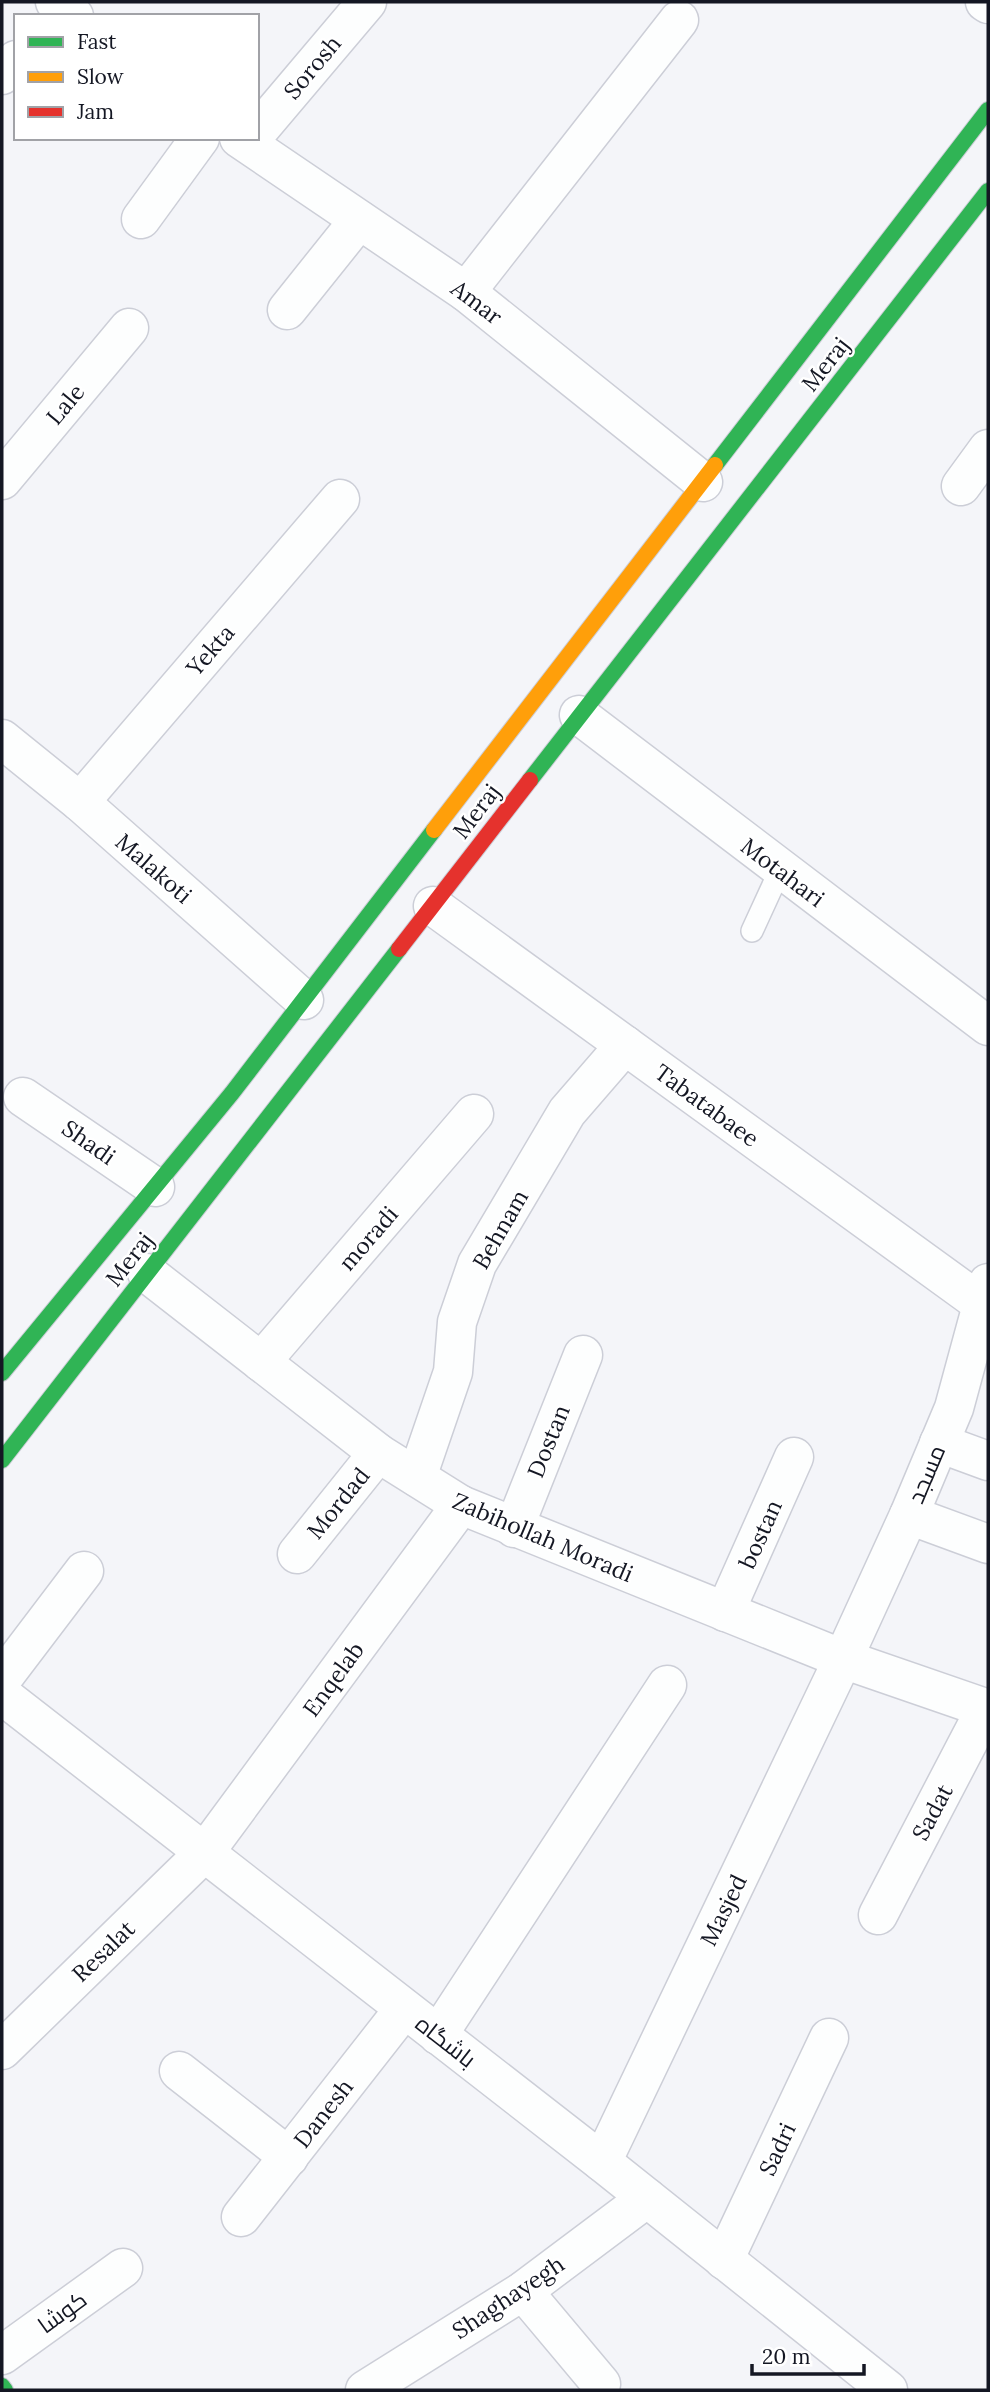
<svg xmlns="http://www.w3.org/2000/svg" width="990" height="2392" viewBox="0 0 990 2392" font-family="Lora,Cairo,serif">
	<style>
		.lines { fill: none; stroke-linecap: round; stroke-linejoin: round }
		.lane-casing { stroke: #ccced7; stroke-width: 24 }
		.street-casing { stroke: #ccced7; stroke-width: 41 }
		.fast-casing { stroke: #ccced7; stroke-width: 18 }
		.slow-casing { stroke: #ccced7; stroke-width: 18 }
		.jam-casing { stroke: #ccced7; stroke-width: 18 }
		.lane { stroke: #fdfefe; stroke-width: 21 }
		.street { stroke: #fdfefe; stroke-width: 38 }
		.fast { stroke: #30b455; stroke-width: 16 }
		.slow { stroke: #ff9f0a; stroke-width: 16 }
		.jam { stroke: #e5322d; stroke-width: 16 }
		.labels { text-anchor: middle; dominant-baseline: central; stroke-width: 5; stroke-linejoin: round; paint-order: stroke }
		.street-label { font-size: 23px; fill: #141723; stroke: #fff }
	</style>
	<rect width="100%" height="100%" fill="#f4f5f9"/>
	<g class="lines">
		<defs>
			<polyline id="lane" points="752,931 780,870"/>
			<g id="street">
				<polyline points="55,2 74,16"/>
				<polyline points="985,2 988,4"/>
				<polyline points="2,75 16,60"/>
				<polyline points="257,132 367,2"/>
				<polyline points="239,138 466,292 703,482"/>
				<polyline points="141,219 200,138"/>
				<polyline points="466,292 679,20"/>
				<polyline points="287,310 359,220"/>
				<polyline points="2,480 129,328"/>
				<polyline points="961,486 988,449"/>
				<polyline points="579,715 988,1026"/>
				<polyline points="2,739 80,802 304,1000"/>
				<polyline points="80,802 340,499"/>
				<polyline points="433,906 982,1304"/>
				<polyline points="23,1097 155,1187"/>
				<polyline points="147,1273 378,1453 461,1505 843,1659 988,1709"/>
				<polyline points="261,1362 474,1114"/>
				<polyline points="939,1443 988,1461"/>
				<polyline points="417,1477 453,1372 457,1322 477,1264 567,1112 625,1045"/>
				<polyline points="909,1515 988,1544"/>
				<polyline points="514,1528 583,1355"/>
				<polyline points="297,1554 378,1453"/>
				<polyline points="725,1612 794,1457"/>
				<polyline points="2,1679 84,1571"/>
				<polyline points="2,1695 602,2162 888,2390"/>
				<polyline points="878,1915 986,1708"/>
				<polyline points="438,2035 667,1685"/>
				<polyline points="2,2050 205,1852 461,1505"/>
				<polyline points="179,2071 289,2157"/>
				<polyline points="602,2162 843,1659 909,1515 954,1408 988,1283"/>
				<polyline points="241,2217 404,2009"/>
				<polyline points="724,2260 829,2038"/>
				<polyline points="523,2291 601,2384"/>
				<polyline points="2,2355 123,2268"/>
				<polyline points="365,2390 523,2291 647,2198"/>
			</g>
			<g id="fast">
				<polyline points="715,465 988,110"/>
				<polyline points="530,780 988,191"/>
				<polyline points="2,1373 232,1093 434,830"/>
				<polyline points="2,1460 399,949"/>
				<polyline points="2,2386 5,2390"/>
			</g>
			<polyline id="slow" points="434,830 715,465"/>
			<polyline id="jam" points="399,949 530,780"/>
		</defs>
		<use href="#lane" class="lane-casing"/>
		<use href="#street" class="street-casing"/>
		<use href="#fast" class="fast-casing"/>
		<use href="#slow" class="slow-casing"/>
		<use href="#jam" class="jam-casing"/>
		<use href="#lane" class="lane"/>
		<use href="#street" class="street"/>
		<use href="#fast" class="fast"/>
		<use href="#slow" class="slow"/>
		<use href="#jam" class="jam"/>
	</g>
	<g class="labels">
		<g class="street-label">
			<text transform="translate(312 67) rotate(-50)">Sorosh</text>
			<text transform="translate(477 302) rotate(37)">Amar</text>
			<text transform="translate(825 364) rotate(-52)">Meraj</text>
			<text transform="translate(65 404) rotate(-50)">Lale</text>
			<text transform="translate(210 650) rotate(-49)">Yekta</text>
			<text transform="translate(476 811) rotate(-53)">Meraj</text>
			<text transform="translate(154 868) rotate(41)">Malakoti</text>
			<text transform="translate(783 872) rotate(37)">Motahari</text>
			<text transform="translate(707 1105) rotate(36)">Tabatabaee</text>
			<text transform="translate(89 1142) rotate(35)">Shadi</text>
			<text transform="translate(500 1229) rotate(-60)">Behnam</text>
			<text transform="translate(368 1238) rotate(-49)">moradi</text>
			<text transform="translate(129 1259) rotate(-52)">Meraj</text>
			<text transform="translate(548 1441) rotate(-68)">Dostan</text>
			<text transform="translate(926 1474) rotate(-67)">مسجد</text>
			<text transform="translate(338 1503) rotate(-51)">Mordad</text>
			<text transform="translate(760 1534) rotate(-66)">bostan</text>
			<text transform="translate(543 1537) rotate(23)">Zabihollah Moradi</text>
			<text transform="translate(333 1679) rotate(-54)">Enqelab</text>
			<text transform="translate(932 1812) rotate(-62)">Sadat</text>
			<text transform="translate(723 1910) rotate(-64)">Masjed</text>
			<text transform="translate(103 1951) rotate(-44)">Resalat</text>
			<text transform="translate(446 2041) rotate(38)">باشگاه</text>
			<text transform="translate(323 2113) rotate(-52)">Danesh</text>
			<text transform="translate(777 2149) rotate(-65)">Sadri</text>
			<text transform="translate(508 2297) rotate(-34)">Shaghayegh</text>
			<text transform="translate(62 2312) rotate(-36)">کوشا</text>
		</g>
	</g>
	<rect width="990" height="2392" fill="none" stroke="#141723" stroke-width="7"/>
	<rect x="14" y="14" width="245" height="126" fill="#ffffff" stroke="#a1a2a7" stroke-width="2"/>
	<rect x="28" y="37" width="35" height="10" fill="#30b455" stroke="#a1a2a7" stroke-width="2"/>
	<text x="77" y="49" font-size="21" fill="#141723">Fast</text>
	<rect x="28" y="72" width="35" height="10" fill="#ff9f0a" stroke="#a1a2a7" stroke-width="2"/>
	<text x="77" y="84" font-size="21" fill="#141723">Slow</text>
	<rect x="28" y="107" width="35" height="10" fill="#e5322d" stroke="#a1a2a7" stroke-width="2"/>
	<text x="77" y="119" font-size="21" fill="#141723">Jam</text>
	<path d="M752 2364v10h112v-10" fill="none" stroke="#141723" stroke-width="3.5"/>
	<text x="762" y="2364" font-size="21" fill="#141723" stroke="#ffffff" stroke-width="5" paint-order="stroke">20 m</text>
</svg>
